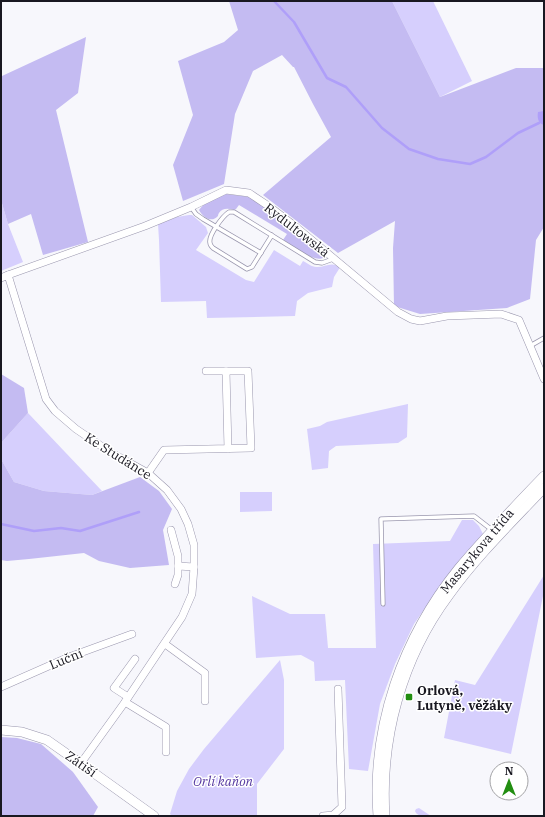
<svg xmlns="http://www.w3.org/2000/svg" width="545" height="817" viewBox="0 0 545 817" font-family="'IBM Plex Serif',serif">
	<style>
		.green { fill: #d6cffd }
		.forest { fill: #c4bbf2 }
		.water { fill: #af9ff9 }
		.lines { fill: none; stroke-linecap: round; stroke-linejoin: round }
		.stream { stroke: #af9ff9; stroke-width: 2.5 }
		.service-casing { stroke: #9a97ae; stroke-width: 5 }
		.minor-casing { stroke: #9a97ae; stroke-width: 8 }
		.tertiary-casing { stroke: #9a97ae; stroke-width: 10 }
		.service { stroke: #fff; stroke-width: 3.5 }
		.minor { stroke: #fff; stroke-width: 7 }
		.tertiary { stroke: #fff; stroke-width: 9 }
		.poi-dot { fill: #228e11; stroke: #fff; stroke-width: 1.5 }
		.labels { text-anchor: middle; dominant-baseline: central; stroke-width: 3; stroke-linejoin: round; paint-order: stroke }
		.street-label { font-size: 13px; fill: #191821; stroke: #fff }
		.poi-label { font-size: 13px; font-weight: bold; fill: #191821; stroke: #fff; text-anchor: start }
		.park-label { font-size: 13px; font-style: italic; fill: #573aa1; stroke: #fff }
	</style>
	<rect width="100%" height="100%" fill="#f7f7fc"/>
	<g class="green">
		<polygon points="392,1 433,1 472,81 440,97"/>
		<polygon points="1,200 8,224 23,262 1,271"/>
		<path d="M189,215H192L206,227L208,233L196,250L246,280L254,282L274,250L300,266L303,261C307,263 312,267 316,267C324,268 331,261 339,267V269L334,277L332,287L308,293L297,301L295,316L207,318L206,301L161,302L159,240L158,224L177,217Z"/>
		<polygon points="408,404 407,437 398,443 336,446 329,451 328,468 312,470 307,429 320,426 327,422"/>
		<polygon points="28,413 102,491 92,495 44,491 14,482 1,459 1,443"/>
		<polygon points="240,492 272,492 272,511 240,512"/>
		<polygon points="462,520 473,520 479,526 483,534 449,574 414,624 395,664 380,704 368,771 349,769 345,680 315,681 314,662 301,655 256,658 252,596 290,614 325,614 328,648 376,648 373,544 450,541"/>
		<polygon points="544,575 544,591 511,754 444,738 455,680 475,685"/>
		<polygon points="280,660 284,680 284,749 257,784 257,816 172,816 170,814 177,791 189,769 204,749"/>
		<path d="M419,808L431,816C425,816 417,817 415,811L416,809Z"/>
	</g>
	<g class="forest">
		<polygon points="1,1 2,1 2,76 86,37 78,93 56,110 88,242 43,255 31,214 8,224 1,200"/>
		<polygon points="229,1 392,1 440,97 516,68 544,68 544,227 536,240 530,299 507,308 420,314 394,306 393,248 395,221 338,253 263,195 331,137 313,104 294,67 293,67 282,55 253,71 235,114 224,184 183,201 173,165 193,115 178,61 224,42 238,30"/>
		<path d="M226,194L250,197L323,251L324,254L323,258C312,262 293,246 283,240L287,234L239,205L236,209L234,210C228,208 222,208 219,213C218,214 218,216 218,216C211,224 202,216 199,210C205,201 216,198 226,194Z"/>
		<polygon points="1,374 24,388 28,413 1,443"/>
		<polygon points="1,459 14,482 44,491 92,495 140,477 159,491 172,509 163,530 169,565 130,568 99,561 84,553 29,559 7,561 1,560"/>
		<polygon points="1,737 17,738 41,744 73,772 98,807 93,816 1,816"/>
	</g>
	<path class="water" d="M544,111V125C538,124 537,117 538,112Z"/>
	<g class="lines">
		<g class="stream">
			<polyline points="274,1 294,22 327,78 346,87 382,128 409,149 438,159 470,164 486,157 518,133 539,123"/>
			<polyline points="1,524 34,531 61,528 80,531 139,512"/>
		</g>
		<defs>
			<g id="service">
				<polyline points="191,207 196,214 203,219 261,253"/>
				<path d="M272,235L252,267L247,269L213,248C212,247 210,245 210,243C208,235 223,216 229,212H234L315,262L322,263L333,259"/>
				<polyline points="530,346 544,338"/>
				<polyline points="383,604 381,519 474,516 492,530"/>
			</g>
			<g id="minor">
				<polyline points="8,275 145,226 191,207 226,190 249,193 270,207 296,227 398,312 411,319 420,321 447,316 501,314 519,320 544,379"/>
				<polyline points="1,278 8,275 46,399 55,411 76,429 110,452 148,473 167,490 181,509 188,524 194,545 194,567 192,594 182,617 125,702 81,763"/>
				<polyline points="206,371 226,371"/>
				<polyline points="148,473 164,450 251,448 248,371 226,371 228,449"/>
				<polyline points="171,530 178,556 178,566 194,567"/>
				<polyline points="175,584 178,575 178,566"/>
				<polyline points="165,644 205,673 205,701"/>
				<polyline points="1,687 69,657 132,634"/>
				<polyline points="128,697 114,688 135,659"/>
				<polyline points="125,702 166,727 166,752"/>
				<polyline points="323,816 333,815 342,807 338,689"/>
			</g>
			<g id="tertiary">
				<polyline points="1,730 22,732 47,740 94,773 154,816"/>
				<path d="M378,816C371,726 403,637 459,568C486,536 515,506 544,476"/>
				<path d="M385,816C380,738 402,658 449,595C477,556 511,523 544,488"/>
			</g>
		</defs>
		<use href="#service" class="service-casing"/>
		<use href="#minor" class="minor-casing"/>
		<use href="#tertiary" class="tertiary-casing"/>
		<use href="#service" class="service"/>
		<use href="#minor" class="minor"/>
		<use href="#tertiary" class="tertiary"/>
	</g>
	<rect class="poi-dot" x="405" y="693" width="8" height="8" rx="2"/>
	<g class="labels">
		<g class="street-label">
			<text transform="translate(297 230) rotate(38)">Rydultowská</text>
			<text transform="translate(118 456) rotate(32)">Ke Studánce</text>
			<text transform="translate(477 551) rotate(-50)">Masarykova třída</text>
			<text transform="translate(66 659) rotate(-22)">Luční</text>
			<text transform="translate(81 764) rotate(35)">Zátiší</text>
		</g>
		<g class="poi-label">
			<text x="417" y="690">Orlová,<tspan x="417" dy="15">Lutyně, věžáky</tspan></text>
		</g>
		<g class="park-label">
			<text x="223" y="781">Orlí kaňon</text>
		</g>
	</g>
	<rect width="545" height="817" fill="none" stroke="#191821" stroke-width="4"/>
	<g transform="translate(509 781)"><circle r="19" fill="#ffffff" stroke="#a3a3a6"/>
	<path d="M0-3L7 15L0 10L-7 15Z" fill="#228e11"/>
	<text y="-6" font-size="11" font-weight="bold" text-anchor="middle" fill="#191821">N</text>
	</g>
</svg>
